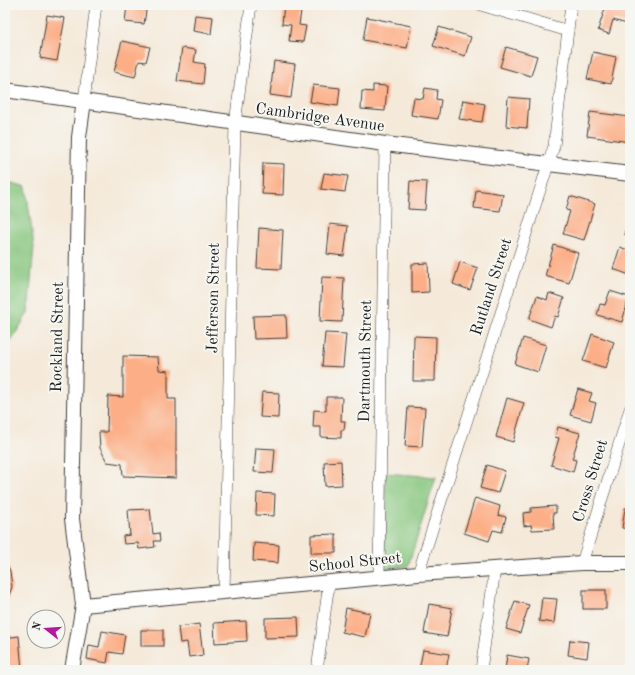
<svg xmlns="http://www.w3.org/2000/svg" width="635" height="675" viewBox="0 0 635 675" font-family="'Old Standard TT',serif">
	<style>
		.green { fill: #85c57c; stroke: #50704c }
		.building { fill: #fcaf87 }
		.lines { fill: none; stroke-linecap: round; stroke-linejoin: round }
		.minor-casing { stroke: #3d3b38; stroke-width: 12 }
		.tertiary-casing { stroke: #3d3b38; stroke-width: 16 }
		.minor { stroke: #fff; stroke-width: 11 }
		.tertiary { stroke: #fff; stroke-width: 14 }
		.labels { text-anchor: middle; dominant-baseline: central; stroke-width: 4; stroke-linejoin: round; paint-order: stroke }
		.street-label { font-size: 16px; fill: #1c1c1c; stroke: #f6f6f2 }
	</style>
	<rect width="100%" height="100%" fill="#f6f6f2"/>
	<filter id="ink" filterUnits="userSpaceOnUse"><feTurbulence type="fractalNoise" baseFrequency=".025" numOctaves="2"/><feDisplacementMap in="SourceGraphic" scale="8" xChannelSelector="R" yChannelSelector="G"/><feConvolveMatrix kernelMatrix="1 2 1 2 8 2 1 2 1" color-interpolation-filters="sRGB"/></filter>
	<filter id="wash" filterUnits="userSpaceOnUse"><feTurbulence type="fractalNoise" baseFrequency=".012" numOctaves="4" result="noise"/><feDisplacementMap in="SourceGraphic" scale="16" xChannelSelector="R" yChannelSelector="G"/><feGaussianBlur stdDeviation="0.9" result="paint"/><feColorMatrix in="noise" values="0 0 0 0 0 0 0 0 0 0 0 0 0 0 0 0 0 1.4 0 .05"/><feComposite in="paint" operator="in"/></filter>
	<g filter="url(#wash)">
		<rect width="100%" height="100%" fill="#f5eada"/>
		<g class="green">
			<polygon points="5,181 26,187 34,247 28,313 5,351"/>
			<polygon points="385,473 436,477 408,566 384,569"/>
		</g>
		<g id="blocks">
			<g class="building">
				<polygon points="127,5 147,5 144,24 125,22"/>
				<polygon points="284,5 302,5 299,25 306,26 303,42 289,41 291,25 282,24"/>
				<polygon points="606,5 630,6 627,24 613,20 609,34 598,30"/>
				<polygon points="47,15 65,18 57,61 40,58"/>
				<polygon points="195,15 213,17 211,34 193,31"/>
				<polygon points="367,17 411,26 407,48 363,40"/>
				<polygon points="439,27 471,37 465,56 433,46"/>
				<polygon points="122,41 150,47 146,62 139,61 135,77 114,72"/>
				<polygon points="506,47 537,56 531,76 500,67"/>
				<polygon points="182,48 196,50 194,62 205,64 203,84 177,81"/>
				<polygon points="593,52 616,57 611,84 587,79"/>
				<polygon points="274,61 295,64 291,98 270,95"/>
				<polygon points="313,85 340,88 338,106 310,102"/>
				<polygon points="373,85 387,86 385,111 361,109 362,91 373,92"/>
				<polygon points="425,88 437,90 436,99 441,100 438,119 411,115 414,98 423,99"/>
				<polygon points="508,97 529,99 527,128 506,126"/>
				<polygon points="463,100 485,104 482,122 459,119"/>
				<polygon points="590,112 630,117 630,142 587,136"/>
				<polygon points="263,163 284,164 283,195 262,194"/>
				<polygon points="324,173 348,176 345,192 321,189"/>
				<polygon points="410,181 427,182 425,210 408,209"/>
				<polygon points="476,190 503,194 500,211 474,208"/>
				<polygon points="570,196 595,204 584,240 563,234 570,211 566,210"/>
				<polygon points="630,217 630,235 624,234"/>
				<polygon points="330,224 348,226 344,256 327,254"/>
				<polygon points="259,228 283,230 281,269 257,268"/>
				<polygon points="554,245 578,253 569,283 545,276"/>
				<polygon points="620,247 630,251 630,275 613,269"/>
				<polygon points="460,262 478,268 470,290 453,284"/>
				<polygon points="428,263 429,292 412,293 412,264"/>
				<polygon points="322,277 344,278 342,322 320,321"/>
				<polygon points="610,291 629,297 622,322 597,315 600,304 605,305"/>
				<polygon points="549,293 564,298 558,317 555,316 551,327 529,319 537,296 547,300"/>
				<polygon points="286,315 287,338 254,339 253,316"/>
				<polygon points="325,333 346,334 343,367 322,366"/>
				<polygon points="592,334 614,342 606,368 583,361"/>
				<polygon points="414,336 436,337 435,381 413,381"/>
				<polygon points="523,338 546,345 538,372 515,364"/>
				<polygon points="123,356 158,357 159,370 168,371 168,399 176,399 176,478 123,476 122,464 107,462 100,448 99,432 107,432 108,396 123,397"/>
				<polygon points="578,389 592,393 589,401 596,403 591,421 570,415"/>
				<polygon points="262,392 279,393 278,418 260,417"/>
				<polygon points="326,397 342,397 341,421 345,421 344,430 341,430 341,438 321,437 321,427 313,427 314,410 326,411"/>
				<polygon points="507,398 524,403 513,442 496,437"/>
				<polygon points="408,407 425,408 422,447 405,446"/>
				<polygon points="558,427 580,433 572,459 576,460 573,472 551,465 559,438 555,437"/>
				<polygon points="256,448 275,449 273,473 254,472"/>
				<polygon points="341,461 342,485 325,486 324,462"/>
				<polygon points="487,465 505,471 498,493 480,488"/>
				<polygon points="257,493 275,494 274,516 256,515"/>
				<polygon points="475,498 500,506 498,515 506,517 502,532 493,530 489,541 464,533"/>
				<polygon points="556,506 556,513 553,513 554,529 532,530 531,525 524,526 523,513 531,512 531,508"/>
				<polygon points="625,508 630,509 630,529 622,528"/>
				<polygon points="150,509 153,534 159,533 160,541 154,541 155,547 139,549 138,543 124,544 123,536 130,535 128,510"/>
				<polygon points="336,534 336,553 311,553 311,535"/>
				<polygon points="254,543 279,545 278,563 253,561"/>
				<polygon points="5,560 10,571 12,587 5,606"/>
				<rect x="583" y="590" width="23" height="19"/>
				<polygon points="542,598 557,599 554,623 539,621"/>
				<polygon points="515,601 529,605 520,633 506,629"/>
				<polygon points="429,604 452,608 447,637 424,633"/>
				<polygon points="346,608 370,613 365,637 342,632"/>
				<polygon points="298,617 299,637 265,638 265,618"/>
				<polygon points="246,621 247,641 215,643 214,623"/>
				<polygon points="199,624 203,655 189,657 187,642 180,643 178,627"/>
				<rect x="141" y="630" width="22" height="16"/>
				<polygon points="102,631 125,635 122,654 109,652 107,663 87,659 89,645 99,647"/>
				<polygon points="19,636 22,670 5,670 5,638"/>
				<polygon points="570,640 589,642 587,658 568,655"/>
				<polygon points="423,650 449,654 446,670 419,670"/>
				<polygon points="507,655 529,659 527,670 505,670"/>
			</g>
		</g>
	</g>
	<g filter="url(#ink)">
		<use href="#blocks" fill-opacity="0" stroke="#3d3b38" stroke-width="1"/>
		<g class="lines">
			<defs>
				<g id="minor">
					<polyline points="481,5 568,31"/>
					<polyline points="84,101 96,5"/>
					<polyline points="582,563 630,409"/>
					<polyline points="418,574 554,146 571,5"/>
					<polyline points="379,577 385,144"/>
					<polyline points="224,592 235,123 251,5"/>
					<polyline points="317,670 329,583"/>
					<polyline points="481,670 495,569"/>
				</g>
				<g id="tertiary">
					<polyline points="5,90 385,144 630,174"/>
					<polyline points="83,605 418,574 582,563 630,563"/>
					<polyline points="72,670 83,605 72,519 79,137 84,101"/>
				</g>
			</defs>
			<use href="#minor" class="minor-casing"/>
			<use href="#tertiary" class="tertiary-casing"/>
			<use href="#minor" class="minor"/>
			<use href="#tertiary" class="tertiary"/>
		</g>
	</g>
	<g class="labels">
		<g class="street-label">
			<text transform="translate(320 118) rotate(8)">Cambridge Avenue</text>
			<text transform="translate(492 287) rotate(-72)">Rutland Street</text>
			<text transform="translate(214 298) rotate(-89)">Jefferson Street</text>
			<text transform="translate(58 337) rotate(-89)">Rockland Street</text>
			<text transform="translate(366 361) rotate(-89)">Dartmouth Street</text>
			<text transform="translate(591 481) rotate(-73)">Cross Street</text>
			<text transform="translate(355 563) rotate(-6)">School Street</text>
		</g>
	</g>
	<rect width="635" height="675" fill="none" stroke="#f6f6f2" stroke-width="20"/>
	<g transform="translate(46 629) rotate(287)"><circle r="19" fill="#f6f6f2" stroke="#9f9f9c"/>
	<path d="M0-3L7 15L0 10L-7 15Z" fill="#b5179e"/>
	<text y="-6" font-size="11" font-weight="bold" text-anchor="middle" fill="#1c1c1c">N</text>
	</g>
</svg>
